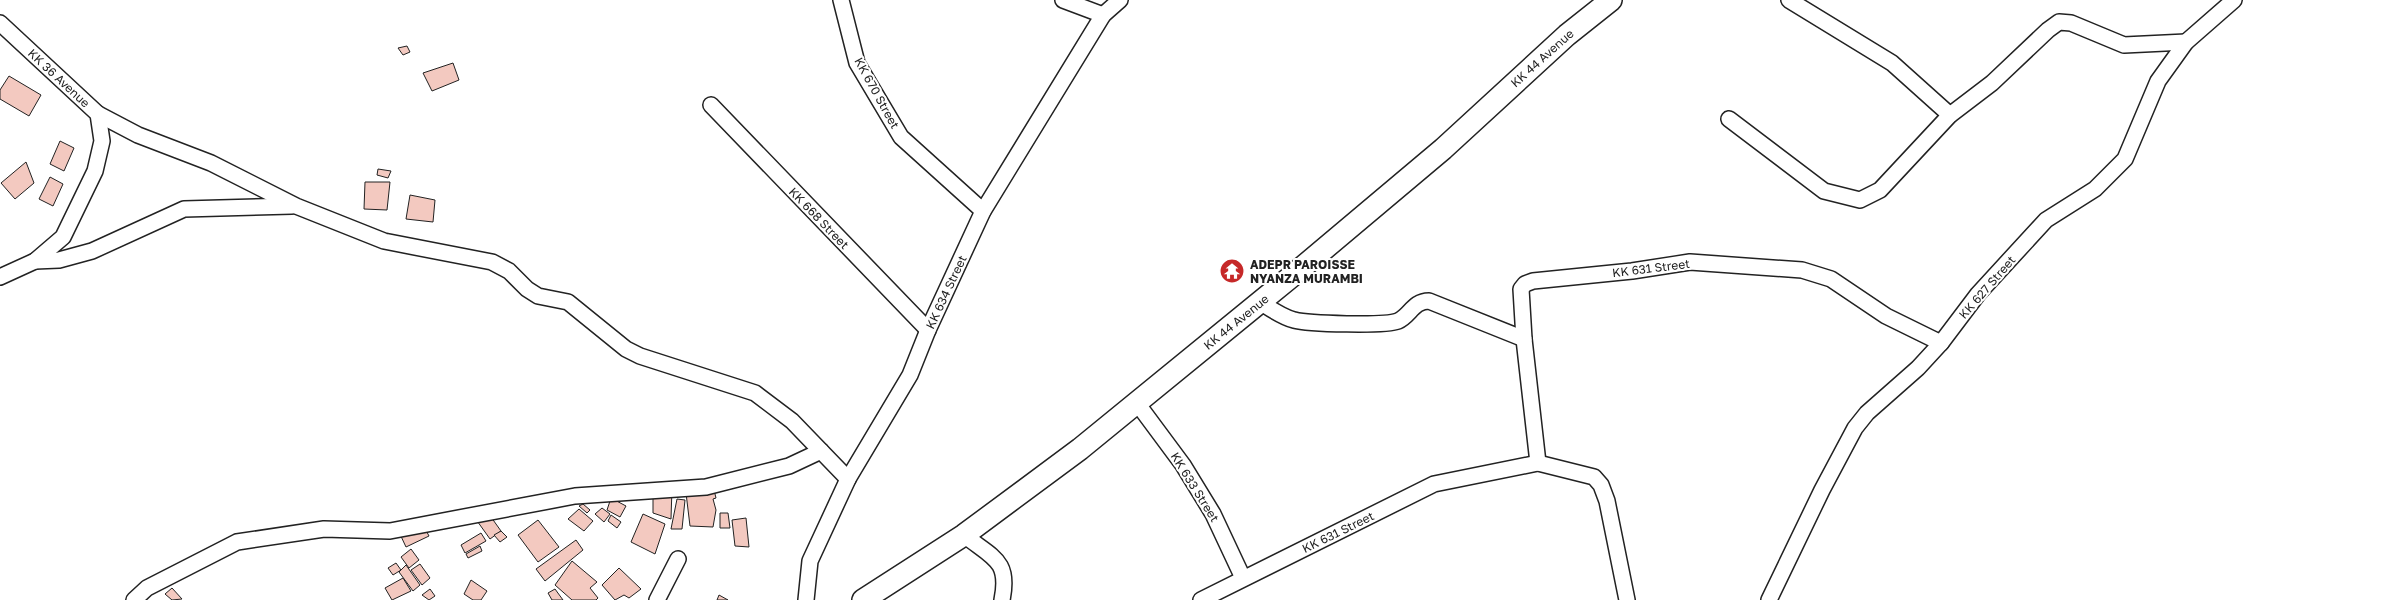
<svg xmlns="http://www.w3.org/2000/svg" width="2400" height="600" viewBox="0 0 2400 600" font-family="'Golos Text',sans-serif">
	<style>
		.building { fill: #f3c9c0; stroke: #222 }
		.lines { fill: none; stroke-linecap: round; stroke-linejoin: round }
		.minor-casing { stroke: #222; stroke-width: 18 }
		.secondary-casing { stroke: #222; stroke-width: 24 }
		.minor { stroke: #fff; stroke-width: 15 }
		.secondary { stroke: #fff; stroke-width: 21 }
		.labels { text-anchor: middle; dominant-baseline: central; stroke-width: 4; stroke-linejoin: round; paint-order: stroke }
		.street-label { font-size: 12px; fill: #222; stroke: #fff }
		.poi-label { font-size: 12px; font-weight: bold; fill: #222; stroke: #fff; text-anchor: start }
	</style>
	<rect width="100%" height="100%" fill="#fff"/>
	<g class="building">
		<polygon points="407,46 410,52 403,55 398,48"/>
		<polygon points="453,63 459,80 432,91 423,73"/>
		<polygon points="9,76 41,95 29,116 0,99 0,90"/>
		<polygon points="60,141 74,148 64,171 50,164"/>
		<polygon points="26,162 34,183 15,199 1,183"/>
		<polygon points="378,169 391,171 388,178 377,175"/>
		<polygon points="50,177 63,184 53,206 39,199"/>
		<polygon points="365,182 390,182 387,210 364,209"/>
		<polygon points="410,195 435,200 433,222 406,219"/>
		<polygon points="672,488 671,519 653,513 653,490"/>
		<polygon points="714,490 716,498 713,499 716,510 713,527 690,526 686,493"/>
		<polygon points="611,498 626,506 620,517 607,510"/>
		<polygon points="677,499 685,500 682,529 671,529"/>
		<polygon points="583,504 590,510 587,513 579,506"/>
		<polygon points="602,508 610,514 604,522 595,514"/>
		<polygon points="579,509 593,521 584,531 568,519"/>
		<polygon points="486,510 501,531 490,539 475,518"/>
		<polygon points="720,513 728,513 730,528 720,528"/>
		<polygon points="643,514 665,524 655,554 631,542"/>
		<polygon points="611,515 621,522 617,528 608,521"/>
		<polygon points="746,518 749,547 735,546 732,520"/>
		<polygon points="538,520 559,547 538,562 518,535"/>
		<polygon points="421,521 429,536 406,547 399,532"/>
		<polygon points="501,531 507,537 500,542 494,535"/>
		<polygon points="481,533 486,541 465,553 461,545"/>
		<polygon points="576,540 583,550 545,581 536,569"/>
		<polygon points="480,546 482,551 468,558 466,554"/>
		<polygon points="411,549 419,560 409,568 401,557"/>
		<polygon points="572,561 597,582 590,588 598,598 596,600 572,600 555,585"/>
		<polygon points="396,563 401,570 393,575 388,568"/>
		<polygon points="420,564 430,578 422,585 411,570"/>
		<polygon points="406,565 420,585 413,591 399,572"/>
		<polygon points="619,568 641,589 629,598 624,595 615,600 602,585"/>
		<polygon points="403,578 411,591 392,600 385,588"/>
		<polygon points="471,580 487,591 481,600 473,600 464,594"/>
		<polygon points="172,588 182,599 172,600 165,594"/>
		<polygon points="430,589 435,596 429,600 422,595"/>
		<polygon points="555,589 563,600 552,600 548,593"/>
		<polygon points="719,595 728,600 717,600"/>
	</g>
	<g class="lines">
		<defs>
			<g id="minor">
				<polyline points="841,0 857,63 901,137 983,211"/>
				<polyline points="1063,0 1103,15"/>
				<polyline points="1789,0 1892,63 1950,115"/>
				<polyline points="0,23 98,114 102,141 95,171 63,237 35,261 0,277"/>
				<polyline points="711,105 928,330"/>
				<polyline points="98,114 138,135 211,163 296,206 384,241 492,262 509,271 527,289 538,296 568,302 626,349 640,356 755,393 792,421 848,479"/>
				<polyline points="1729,119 1824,191 1860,200 1880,190 1950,115 1992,83 2048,30 2059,22 2071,23 2124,45 2186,42"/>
				<polyline points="35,261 59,260 92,251 184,209 292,206"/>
				<path d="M1260,302C1271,309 1282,317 1294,320C1308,324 1386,326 1398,321C1410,316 1413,301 1429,301L1524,339"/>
				<polyline points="1137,403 1183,465 1213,514 1243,578"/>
				<polyline points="1538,463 1524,339 1521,289 1525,284 1533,281 1632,271 1690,262 1802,270 1831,279 1886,316 1941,343"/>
				<path d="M964,535C993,558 1010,560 1002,600"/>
				<polyline points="134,600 147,588 237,542 324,529 390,531 575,496 706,487 789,466 821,451"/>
				<polyline points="657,600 678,559"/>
				<polyline points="806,600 810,561 848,479 910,375 928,330 983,211 1103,15 1120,0"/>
				<polyline points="1201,600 1434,484 1538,463 1594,477 1601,485 1607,501 1627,600"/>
				<polyline points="1769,600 1822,490 1855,428 1867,413 1918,368 1941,343 1978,294 2046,220 2095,189 2125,159 2158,81 2186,42 2234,0"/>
			</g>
			<polyline id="secondary" points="863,600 964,535 1080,449 1292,276 1443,149 1567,35 1611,0"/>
		</defs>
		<use href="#minor" class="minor-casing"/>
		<use href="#secondary" class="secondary-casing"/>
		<use href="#minor" class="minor"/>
		<use href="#secondary" class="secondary"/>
	</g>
	<defs>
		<symbol id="temple-disc" viewBox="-11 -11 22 22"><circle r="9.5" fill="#c62828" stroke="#fff"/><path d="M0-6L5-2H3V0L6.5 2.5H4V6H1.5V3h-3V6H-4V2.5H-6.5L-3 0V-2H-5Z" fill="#fff"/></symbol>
	</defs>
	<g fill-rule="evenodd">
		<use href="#temple-disc" x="1218" y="257" width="28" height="28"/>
	</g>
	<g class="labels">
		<g class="street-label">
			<text transform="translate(1542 58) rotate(-42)">KK 44 Avenue</text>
			<text transform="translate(59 78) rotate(43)">KK 36 Avenue</text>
			<text transform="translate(877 93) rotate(61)">KK 670 Street</text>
			<text transform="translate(819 218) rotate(46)">KK 668 Street</text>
			<text transform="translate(1651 268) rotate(-7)">KK 631 Street</text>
			<text transform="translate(1987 287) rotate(-49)">KK 627 Street</text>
			<text transform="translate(946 292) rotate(-65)">KK 634 Street</text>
			<text transform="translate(1236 322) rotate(-39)">KK 44 Avenue</text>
			<text transform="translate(1195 487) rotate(58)">KK 633 Street</text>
			<text transform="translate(1338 532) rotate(-26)">KK 631 Street</text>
		</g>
		<g class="poi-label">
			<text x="1250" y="264">ADEPR PAROISSE<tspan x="1250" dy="14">NYANZA MURAMBI</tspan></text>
		</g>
	</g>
</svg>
